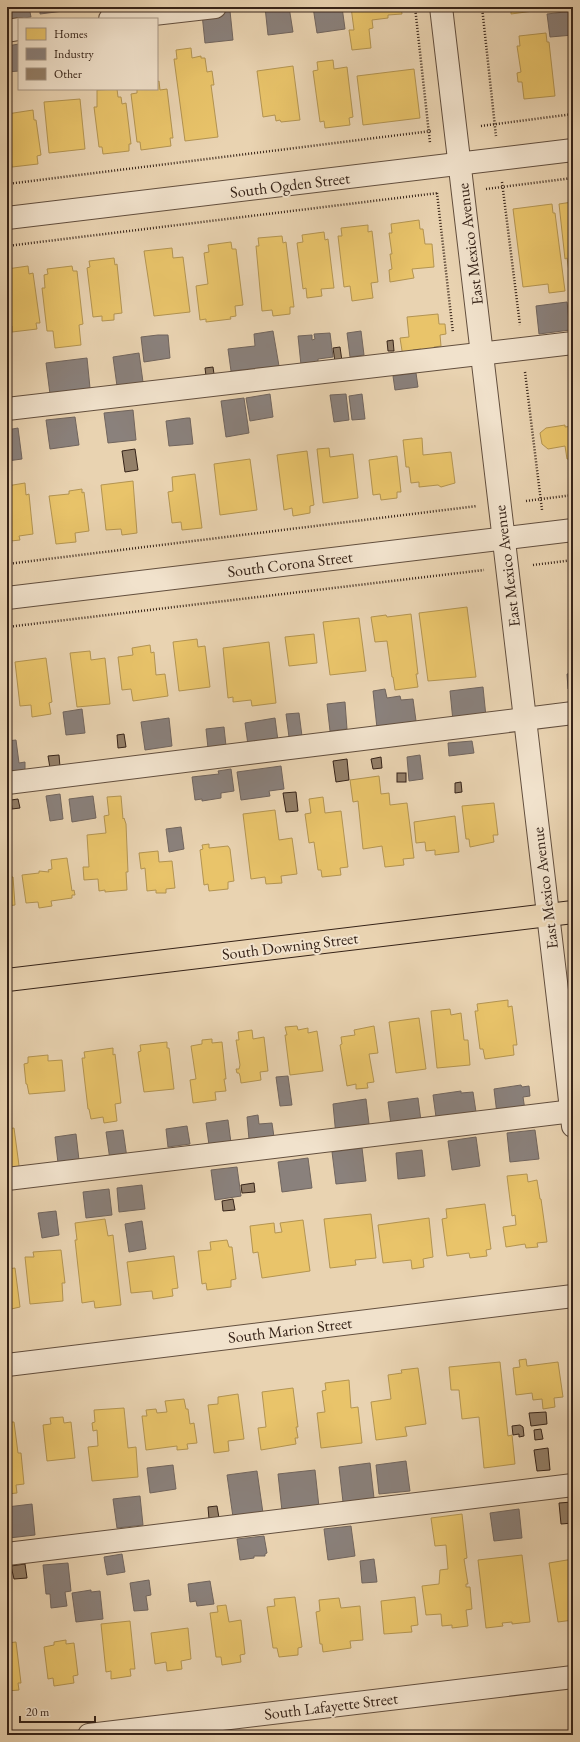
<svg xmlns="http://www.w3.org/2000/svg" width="580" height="1742" viewBox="0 0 580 1742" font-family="'EB Garamond',serif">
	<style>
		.homes { fill: #e9c46a; stroke: #b39451 }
		.industry { fill: #8a817c; stroke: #71655e }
		.building { fill: #937f68; stroke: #362318 }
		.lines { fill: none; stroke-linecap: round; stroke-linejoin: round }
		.minor-casing { stroke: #634f3e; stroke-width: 24 }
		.major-casing { stroke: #362318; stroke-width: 24 }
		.path { stroke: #362318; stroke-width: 2.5; stroke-dasharray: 1 2; stroke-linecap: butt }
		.minor { stroke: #f1e2cc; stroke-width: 22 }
		.major { stroke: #e9d3b1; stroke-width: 22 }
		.labels { text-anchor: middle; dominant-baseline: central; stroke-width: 4; stroke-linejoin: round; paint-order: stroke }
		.street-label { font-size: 16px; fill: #362318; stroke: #f1e2cc }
	</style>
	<rect width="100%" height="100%" fill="#e9d3b1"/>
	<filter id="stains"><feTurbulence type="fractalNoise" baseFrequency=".005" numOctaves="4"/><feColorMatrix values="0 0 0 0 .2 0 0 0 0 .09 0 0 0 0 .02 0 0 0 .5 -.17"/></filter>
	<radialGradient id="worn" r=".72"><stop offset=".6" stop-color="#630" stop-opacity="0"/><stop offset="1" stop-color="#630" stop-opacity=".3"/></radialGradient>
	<g class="homes">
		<polygon points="351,7 401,7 402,14 388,15 388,18 372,20 373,28 369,29 371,48 352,50 349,30 354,30"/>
		<polygon points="511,7 548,7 548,9 511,14"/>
		<polygon points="546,33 547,42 549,42 555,96 524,99 522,82 518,82 517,73 521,72 517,46 520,46 519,36"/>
		<polygon points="191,48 192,58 201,56 201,58 205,58 207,72 212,71 214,85 211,85 218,137 185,141 174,59 177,59 176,50"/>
		<polygon points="333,60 334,69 347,67 353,117 349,118 350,125 325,128 324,121 320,122 313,71 318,70 317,62"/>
		<polygon points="293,66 300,120 281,122 280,120 276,121 275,115 263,117 257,71"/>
		<polygon points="414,69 420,118 363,125 357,76"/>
		<polygon points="159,81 160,90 167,89 173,138 170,138 171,146 141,150 140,142 137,142 131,94 137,93 137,89 157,89 157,82"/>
		<polygon points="117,89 118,97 121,97 122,104 126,103 131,144 129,144 129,151 103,154 102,147 99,147 94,107 97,107 97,90"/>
		<polygon points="80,99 85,149 49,153 44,102"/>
		<polygon points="33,110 34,120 36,120 41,155 37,156 38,164 12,167 11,160 7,160 7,114"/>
		<polygon points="571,201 573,201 573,271 569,272 567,258 565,259 559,204 572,202"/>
		<polygon points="552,204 553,213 555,213 565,291 549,293 548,284 523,287 513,209"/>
		<polygon points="419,220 420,229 423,229 425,244 432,244 434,267 412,269 414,278 390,282 389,270 392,269 390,254 392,254 389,233 392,233 391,224"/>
		<polygon points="368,225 368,232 372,231 378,282 371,283 373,298 352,301 350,286 344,287 338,236 342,236 341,228"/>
		<polygon points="324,232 325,240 328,239 334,288 321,289 322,296 307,298 306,288 303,289 297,243 303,242 302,235"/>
		<polygon points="282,236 283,243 286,242 294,307 290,307 290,314 273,316 272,310 262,311 256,246 259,246 258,238"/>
		<polygon points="231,242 232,249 236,249 243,305 235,306 236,316 230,317 231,319 206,322 206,319 200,320 196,286 208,284 204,253 209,252 208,245"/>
		<polygon points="172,248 173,258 183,257 190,312 154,316 144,251"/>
		<polygon points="114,258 115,265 117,264 122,313 114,314 114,320 102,321 102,316 93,317 87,268 90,267 89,261"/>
		<polygon points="28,266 29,274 33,273 40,323 36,323 37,329 12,332 12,326 7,327 7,269"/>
		<polygon points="72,266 73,271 77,271 83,324 79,325 81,345 55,348 53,331 47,331 42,288 45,288 44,275 48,274 47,269"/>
		<polygon points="438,314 439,324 445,324 446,334 440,335 441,346 434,347 435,353 421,355 421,349 413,350 414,355 403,357 400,338 409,337 407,317"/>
		<polygon points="565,425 565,427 573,426 573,465 571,465 571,459 567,459 565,446 548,449 542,444 540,433 546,428"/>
		<polygon points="422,438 423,455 451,452 455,483 441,487 438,485 419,487 419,482 411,483 409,467 406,467 403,440"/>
		<polygon points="329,448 330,457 353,454 358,498 323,503 317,449"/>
		<polygon points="307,451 314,505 310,506 310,513 293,516 292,508 284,510 277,455"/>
		<polygon points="397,456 401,492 397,492 397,498 381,500 380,494 373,495 369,460"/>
		<polygon points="250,459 257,510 220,515 214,464"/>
		<polygon points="195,474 202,528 182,530 181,522 172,523 168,492 173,491 172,477"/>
		<polygon points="133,481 137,533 122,535 121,529 106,530 101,485"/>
		<polygon points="25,483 26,495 29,494 33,534 19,536 20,540 11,541 12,543 7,544 7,486"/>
		<polygon points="82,489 82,493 84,492 89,531 75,533 76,542 56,544 49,496 69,494 69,491"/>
		<polygon points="467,607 476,677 428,681 419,613"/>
		<polygon points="411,614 418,674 416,674 418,687 395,690 393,677 392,677 387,641 375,642 371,617 386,615 387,617"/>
		<polygon points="359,618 366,671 330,675 323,622"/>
		<polygon points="314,634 317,663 289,666 285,637"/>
		<polygon points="197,639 198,647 205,646 210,687 179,691 173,642"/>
		<polygon points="269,642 276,703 252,706 251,700 233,702 233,697 228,698 223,648"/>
		<polygon points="150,645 151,653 154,652 156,675 165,674 168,696 133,701 131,689 122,690 118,657 133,655 132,648"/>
		<polygon points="90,651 91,660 105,658 110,704 77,707 70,653"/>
		<polygon points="46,658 52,702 49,703 51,714 32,717 31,705 20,706 15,662"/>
		<polygon points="379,776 381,794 389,793 390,805 407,803 414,858 403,859 404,865 385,867 382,846 363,849 358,801 353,802 350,780"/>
		<polygon points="121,796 123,819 124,818 126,824 128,872 126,872 127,890 105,892 105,890 99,891 98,879 84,880 83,867 89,867 87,835 106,833 104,816 109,815 107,797"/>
		<polygon points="323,797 325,813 341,811 348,867 340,868 341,875 322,877 321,870 318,870 314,842 309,843 305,814 311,813 309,799"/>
		<polygon points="494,803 498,835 493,835 494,842 470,847 469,839 466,839 462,806"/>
		<polygon points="275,810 279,840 292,838 297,874 281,876 282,883 266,884 265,877 251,879 243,814"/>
		<polygon points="455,816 459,852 435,855 435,850 426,851 425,842 416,843 414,822"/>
		<polygon points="209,844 209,848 228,846 230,849 234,881 228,882 228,889 209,891 208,884 204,885 200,850 203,849 202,845"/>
		<polygon points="158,851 159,862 172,861 175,888 166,889 166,893 156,893 156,890 147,891 145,868 141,869 139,853"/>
		<polygon points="67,858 72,891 74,890 75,895 72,895 72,898 51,901 52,906 39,908 38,902 26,903 22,875 39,873 39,871 49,872 48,870 52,869 51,860"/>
		<polygon points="7,877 13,877 15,905 7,906"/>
		<polygon points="508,1000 508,1007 512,1006 517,1045 513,1045 514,1055 485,1059 483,1049 480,1049 475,1011 478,1011 477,1004"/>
		<polygon points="450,1009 451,1015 461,1013 464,1040 468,1040 470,1065 437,1068 431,1011"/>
		<polygon points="419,1018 426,1069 396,1073 389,1022"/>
		<polygon points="297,1026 298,1030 308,1028 308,1033 317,1031 323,1071 290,1075 285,1035 287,1035 285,1027"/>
		<polygon points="374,1026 378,1053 369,1054 374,1082 367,1083 368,1088 356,1089 356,1084 347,1086 340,1045 342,1044 341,1037 355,1035 354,1030"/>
		<polygon points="252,1030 253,1039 264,1037 268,1071 260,1072 261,1080 241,1083 240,1076 239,1073 237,1073 236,1069 239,1069 240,1065 236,1040 239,1040 238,1032"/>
		<polygon points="212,1039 212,1043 222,1042 226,1079 224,1079 226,1091 215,1092 216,1100 193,1103 190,1080 196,1079 191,1046 202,1044 202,1040"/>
		<polygon points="167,1042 167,1048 169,1048 174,1089 144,1092 138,1052 141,1051 140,1045"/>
		<polygon points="113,1048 113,1055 115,1054 121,1103 115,1104 117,1121 104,1123 103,1117 91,1119 89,1109 88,1109 82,1058 85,1058 84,1052"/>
		<polygon points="48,1055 48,1061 62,1060 65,1091 29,1094 27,1084 26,1084 24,1064 28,1063 28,1057"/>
		<polygon points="14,1128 20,1173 7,1175 7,1129"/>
		<polygon points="527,1174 528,1182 537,1180 540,1199 541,1199 547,1242 537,1243 538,1247 526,1248 525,1244 506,1247 503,1227 516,1225 515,1215 512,1216 507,1176"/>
		<polygon points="485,1204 491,1249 486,1250 487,1256 470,1258 469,1253 447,1256 442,1219 447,1218 446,1209"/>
		<polygon points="371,1214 376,1258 355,1260 356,1265 330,1268 324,1219"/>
		<polygon points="429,1218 433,1257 423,1259 424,1267 412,1269 411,1260 383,1263 378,1225"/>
		<polygon points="105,1219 108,1236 113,1235 121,1305 95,1308 94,1301 82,1303 75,1240 77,1240 75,1223"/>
		<polygon points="303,1220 310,1271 262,1278 258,1252 253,1253 250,1226 274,1223 275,1233 282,1232 280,1223"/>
		<polygon points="227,1240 229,1247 232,1247 236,1279 231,1280 231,1287 207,1290 206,1283 202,1284 198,1251 211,1250 210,1242"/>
		<polygon points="61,1250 65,1283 62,1283 63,1301 30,1304 25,1257 34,1257 33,1252"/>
		<polygon points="174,1256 178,1288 172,1289 173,1296 153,1299 152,1291 131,1293 127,1262"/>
		<polygon points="15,1268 20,1307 7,1310 7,1269"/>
		<polygon points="526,1359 527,1366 558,1362 563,1397 554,1398 555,1407 543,1409 542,1399 533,1400 532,1393 516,1395 513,1368 520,1367 519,1360"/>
		<polygon points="500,1362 508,1436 512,1435 515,1464 484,1468 479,1417 462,1419 459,1390 451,1390 449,1367"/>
		<polygon points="418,1368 426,1424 405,1427 407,1436 376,1440 371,1402 391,1399 388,1375 402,1373 401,1370"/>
		<polygon points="349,1380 351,1408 358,1407 362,1443 321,1448 317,1413 325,1412 322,1391 326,1390 325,1383"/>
		<polygon points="293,1388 298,1427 296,1427 298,1438 295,1438 296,1444 261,1450 258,1428 266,1427 262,1392"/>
		<polygon points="238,1394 244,1439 228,1441 229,1451 214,1453 208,1405 218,1404 218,1397"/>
		<polygon points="184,1399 186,1409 188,1409 190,1424 194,1423 197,1443 187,1444 188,1449 177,1450 177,1446 146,1450 142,1416 147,1416 146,1410 156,1409 157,1413 167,1412 165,1401"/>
		<polygon points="124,1408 128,1448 136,1447 138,1477 92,1481 88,1447 98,1446 97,1430 93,1431 92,1423 95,1422 94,1410"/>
		<polygon points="63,1417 64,1423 71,1422 75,1458 47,1461 43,1425 51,1424 50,1418"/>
		<polygon points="7,1422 14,1422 18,1453 21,1453 24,1484 16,1485 17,1493 7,1494"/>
		<polygon points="462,1514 467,1558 464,1559 468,1584 466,1584 466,1587 470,1587 472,1609 466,1610 468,1626 452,1628 452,1625 442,1626 441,1614 426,1615 422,1586 439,1584 440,1570 448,1569 446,1545 435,1546 431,1518"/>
		<polygon points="522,1555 530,1622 512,1624 512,1622 502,1623 503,1626 486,1628 478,1560"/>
		<polygon points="573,1559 573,1620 558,1622 549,1563"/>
		<polygon points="295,1597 302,1647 298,1648 298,1655 279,1657 277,1648 273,1648 267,1607 275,1606 274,1599"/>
		<polygon points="415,1597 418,1625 411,1626 412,1632 384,1634 381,1601"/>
		<polygon points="339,1598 341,1608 360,1606 363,1640 350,1641 351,1648 323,1652 322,1644 320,1644 316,1612 320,1611 319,1600"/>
		<polygon points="226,1605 229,1622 241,1620 245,1654 240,1655 241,1662 222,1665 221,1657 216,1657 210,1613 218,1612 217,1606"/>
		<polygon points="130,1621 135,1669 130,1669 131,1676 111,1679 111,1671 106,1672 101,1624"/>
		<polygon points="188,1628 191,1659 181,1661 182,1669 167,1671 166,1662 155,1664 151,1633"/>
		<polygon points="66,1640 66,1644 74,1643 78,1675 73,1676 74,1683 54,1686 53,1678 48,1679 44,1647 54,1645 54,1642"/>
		<polygon points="16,1642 21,1683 18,1683 19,1690 7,1691 7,1643"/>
	</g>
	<g class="industry">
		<polygon points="7,7 29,7 31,17 7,20"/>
		<polygon points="40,7 70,7 71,10 40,14"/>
		<polygon points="265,7 289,7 293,32 268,35"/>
		<polygon points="313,7 342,7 345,29 317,33"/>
		<polygon points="230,11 233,40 205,43 202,14"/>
		<polygon points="573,11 573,35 550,37 547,14"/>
		<polygon points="19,44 19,71 7,72 7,46"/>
		<polygon points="567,302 570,330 539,334 536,306"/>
		<polygon points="273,331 279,366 231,371 228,349 255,346 254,334"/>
		<polygon points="361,331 364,355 350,357 347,333"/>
		<polygon points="330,333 333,357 318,359 318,363 301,365 298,336 312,335 312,340 315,339 314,334"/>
		<polygon points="158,335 168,335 170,358 144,362 141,337"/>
		<polygon points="139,353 143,382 117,386 113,357"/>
		<polygon points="87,358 90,388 50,394 46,363"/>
		<polygon points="416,373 418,387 395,390 393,376"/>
		<polygon points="270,394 273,417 250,421 246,398"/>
		<polygon points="346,394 349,420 334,422 330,395"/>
		<polygon points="362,394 365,419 352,420 349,396"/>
		<polygon points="244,398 249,433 226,437 221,401"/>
		<polygon points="133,410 136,440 108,443 104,413"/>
		<polygon points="75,417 79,445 50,449 46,420"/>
		<polygon points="187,418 190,418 193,444 169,446 166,421"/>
		<polygon points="18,428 22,459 7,461 7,430"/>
		<polygon points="573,673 573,689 568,689 567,674"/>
		<polygon points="483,687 486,717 453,721 450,691"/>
		<polygon points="385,689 387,698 400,696 401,700 413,699 416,721 402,723 402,725 377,728 373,691"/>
		<polygon points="345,702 347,729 330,731 327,704"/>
		<polygon points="82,709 85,733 66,735 63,712"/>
		<polygon points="299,713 302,736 289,737 286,714"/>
		<polygon points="169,718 172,746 145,750 141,722"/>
		<polygon points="275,718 278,741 248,745 245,723"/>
		<polygon points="224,727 226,746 208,748 206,729"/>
		<polygon points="16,740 19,763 25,762 25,770 20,770 20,772 7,773 7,741"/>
		<polygon points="472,741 474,753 449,756 448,743"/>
		<polygon points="420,755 423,779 409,781 407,757"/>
		<polygon points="281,766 284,789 269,791 270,796 241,800 237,772"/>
		<polygon points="231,769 234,791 221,793 221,798 202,801 202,799 195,800 192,777 219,774 218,771"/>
		<polygon points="60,794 63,819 50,821 46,796"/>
		<polygon points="93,796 96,818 72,822 69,799"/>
		<polygon points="181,827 184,849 169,852 166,829"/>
		<polygon points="288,1076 292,1105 280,1106 276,1077"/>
		<polygon points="521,1085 522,1087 529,1086 530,1096 523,1097 525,1110 497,1114 494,1089"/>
		<polygon points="461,1091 461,1093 473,1092 476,1112 436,1117 433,1095"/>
		<polygon points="418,1098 421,1121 391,1125 388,1102"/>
		<polygon points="366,1099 370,1132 336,1136 333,1104"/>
		<polygon points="258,1115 259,1124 272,1123 274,1137 249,1139 247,1117"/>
		<polygon points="228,1120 231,1143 209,1145 206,1123"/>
		<polygon points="187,1126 190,1144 168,1147 166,1129"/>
		<polygon points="123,1130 127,1158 110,1160 106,1132"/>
		<polygon points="535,1130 539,1159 510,1162 507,1133"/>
		<polygon points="76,1134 79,1160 58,1163 55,1137"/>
		<polygon points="476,1137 480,1166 452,1170 448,1141"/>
		<polygon points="362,1148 366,1181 336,1184 332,1152"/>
		<polygon points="422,1150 425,1176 398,1179 396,1153"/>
		<polygon points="308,1158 312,1188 282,1192 278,1162"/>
		<polygon points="237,1167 241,1196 215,1200 211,1170"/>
		<polygon points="142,1185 145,1209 119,1212 117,1188"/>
		<polygon points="109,1189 112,1215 86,1218 83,1192"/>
		<polygon points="56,1211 59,1235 42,1238 38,1213"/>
		<polygon points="142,1221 146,1249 129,1252 125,1224"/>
		<polygon points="406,1461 410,1491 379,1494 376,1465"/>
		<polygon points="370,1463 374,1498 343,1502 339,1467"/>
		<polygon points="173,1465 176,1489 150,1493 147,1468"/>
		<polygon points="315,1470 319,1507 282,1511 278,1474"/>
		<polygon points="257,1471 263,1513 233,1517 227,1475"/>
		<polygon points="140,1496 143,1525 117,1528 113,1499"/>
		<polygon points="32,1504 35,1535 9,1538 7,1507"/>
		<polygon points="519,1509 522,1538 494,1541 490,1513"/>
		<polygon points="351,1526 355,1556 328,1560 324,1529"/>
		<polygon points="264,1536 267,1553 265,1554 265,1556 254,1556 254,1558 240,1560 237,1539"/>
		<polygon points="122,1554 125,1572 107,1575 104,1557"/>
		<polygon points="374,1559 377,1582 362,1583 360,1561"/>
		<polygon points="68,1563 71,1591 65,1592 67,1606 51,1608 50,1594 46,1594 43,1565"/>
		<polygon points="149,1580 151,1595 146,1596 148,1610 134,1611 130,1583"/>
		<polygon points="210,1581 214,1604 197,1606 196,1601 190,1602 188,1584"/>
		<polygon points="91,1590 91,1592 100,1591 103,1619 76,1622 72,1593"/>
	</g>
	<g class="building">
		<polygon points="393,340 394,351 388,351 387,341"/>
		<polygon points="340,347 342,361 335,362 333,348"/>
		<polygon points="213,367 214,374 206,376 205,368"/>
		<polygon points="135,449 138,470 125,472 122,451"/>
		<polygon points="124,734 126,747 118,748 117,735"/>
		<polygon points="59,755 60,767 50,768 48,756"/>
		<polygon points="381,757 382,768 373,769 371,759"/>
		<polygon points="347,759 349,780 336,782 333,761"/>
		<rect x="397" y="773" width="9" height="9"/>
		<polygon points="461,782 462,792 455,793 455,783"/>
		<polygon points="296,792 298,811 286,812 283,793"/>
		<polygon points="18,799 20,808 12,809 11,800"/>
		<polygon points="254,1183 255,1192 242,1193 241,1185"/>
		<polygon points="233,1199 235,1210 223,1211 222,1201"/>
		<polygon points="546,1412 547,1424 531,1426 529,1413"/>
		<polygon points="520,1425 523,1427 524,1436 519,1437 519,1434 513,1435 512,1426"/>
		<polygon points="541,1429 543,1439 535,1440 534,1430"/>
		<polygon points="548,1448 550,1470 537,1471 534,1450"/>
		<polygon points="572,1502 573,1523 561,1524 559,1503"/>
		<polygon points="217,1506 219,1518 209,1519 208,1507"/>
		<polygon points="25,1564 27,1578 14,1579 11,1566"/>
	</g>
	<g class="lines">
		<defs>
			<g id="minor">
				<polyline points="441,7 573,1126"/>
				<polyline points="110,19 215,7"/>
				<polyline points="7,31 19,29"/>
				<polyline points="7,218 573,150"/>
				<polyline points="7,409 573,343"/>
				<polyline points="7,598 573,530"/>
				<polyline points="7,783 573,713"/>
				<polyline points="7,1179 573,1111"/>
				<polyline points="7,1365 573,1296"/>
				<polyline points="7,1554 573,1485"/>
				<polyline points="89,1735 573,1677"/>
			</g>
			<polyline id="major" points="7,980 573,912"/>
		</defs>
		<use href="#minor" class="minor-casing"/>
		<use href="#major" class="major-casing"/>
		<g class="path">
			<polyline points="415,7 430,143"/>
			<polyline points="482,7 496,136"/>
			<polyline points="481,126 573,114"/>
			<polyline points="502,182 520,325"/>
			<polyline points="7,184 431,131"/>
			<polyline points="486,189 573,178"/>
			<polyline points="437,193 453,333"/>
			<polyline points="7,246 438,193"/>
			<polyline points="525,372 542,510"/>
			<polyline points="526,501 573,495"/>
			<polyline points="7,564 477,506"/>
			<polyline points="533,565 573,560"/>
			<polyline points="7,627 484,570"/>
		</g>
		<use href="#minor" class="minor"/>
		<use href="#major" class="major"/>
	</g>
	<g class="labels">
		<g class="street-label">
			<text transform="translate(290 185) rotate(-7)">South Ogden Street</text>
			<text transform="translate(470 244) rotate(-97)">East Mexico Avenue</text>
			<text transform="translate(290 564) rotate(-7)">South Corona Street</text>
			<text transform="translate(507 566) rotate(-97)">East Mexico Avenue</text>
			<text transform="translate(545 888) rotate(-97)">East Mexico Avenue</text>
			<text transform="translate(290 946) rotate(-7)">South Downing Street</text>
			<text transform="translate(290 1330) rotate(-7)">South Marion Street</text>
			<text transform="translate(331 1706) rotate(-7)">South Lafayette Street</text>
		</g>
	</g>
	<rect width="580" height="1742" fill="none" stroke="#e9d3b1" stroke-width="24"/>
	<rect x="8" y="8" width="564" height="1726" fill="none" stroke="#362318" stroke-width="2"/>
	<rect x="12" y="12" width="556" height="1718" fill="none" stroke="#362318"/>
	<rect x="18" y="18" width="140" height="72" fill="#f1e2cc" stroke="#a69684"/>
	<rect x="26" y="28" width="20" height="12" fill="#e9c46a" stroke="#a69684"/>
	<text x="54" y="38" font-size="12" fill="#362318">Homes</text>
	<rect x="26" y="48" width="20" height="12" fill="#8a817c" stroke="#a69684"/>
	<text x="54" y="58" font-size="12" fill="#362318">Industry</text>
	<rect x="26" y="68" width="20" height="12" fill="#937f68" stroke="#a69684"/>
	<text x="54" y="78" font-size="12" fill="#362318">Other</text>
	<path d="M20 1716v6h75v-6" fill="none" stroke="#362318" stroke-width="2"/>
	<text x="26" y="1716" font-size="12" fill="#362318" stroke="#f1e2cc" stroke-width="3" paint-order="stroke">20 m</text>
	<rect width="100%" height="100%" filter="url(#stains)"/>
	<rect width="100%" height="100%" fill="url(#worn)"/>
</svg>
